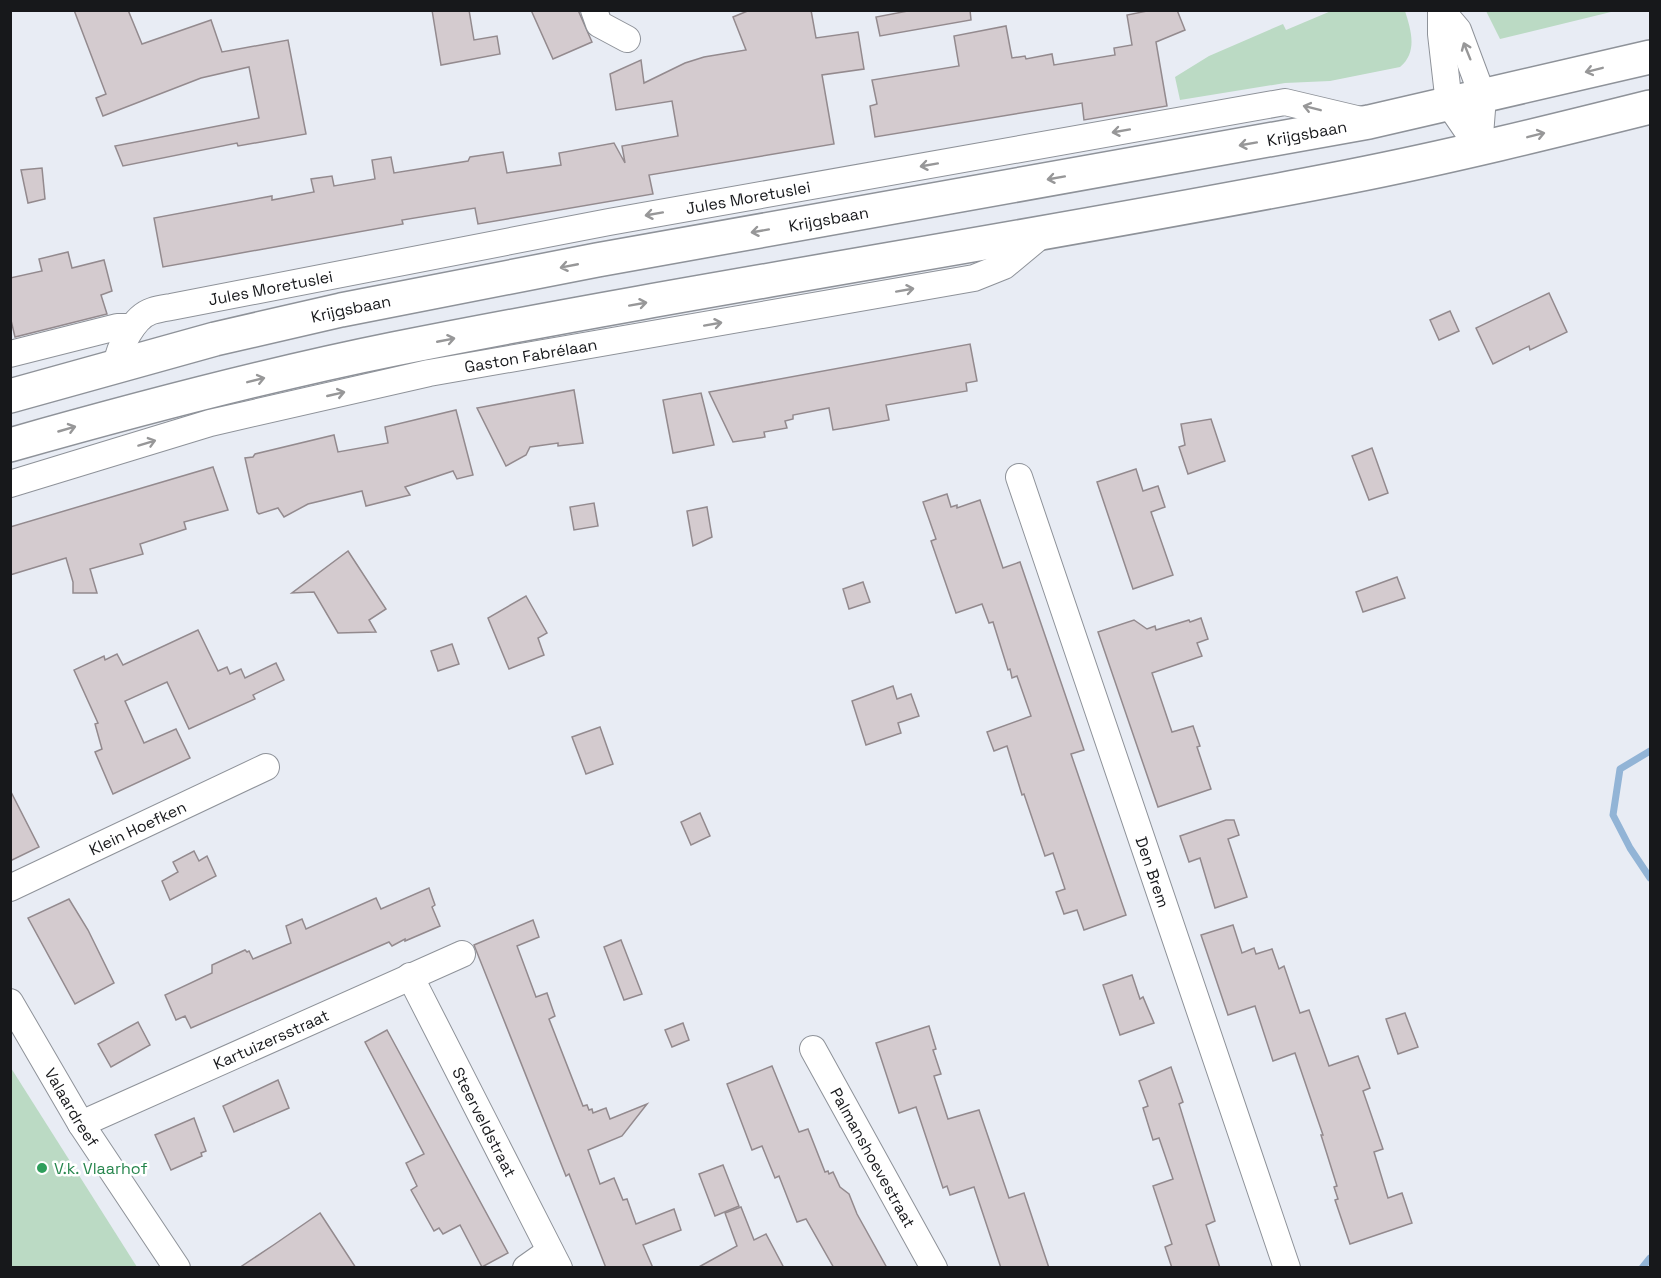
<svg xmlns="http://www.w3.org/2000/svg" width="1661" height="1278" viewBox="0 0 1661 1278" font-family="'Space Grotesk',sans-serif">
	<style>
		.green { fill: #bbdac4 }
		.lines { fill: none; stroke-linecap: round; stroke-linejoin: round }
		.stream { stroke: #92b4d6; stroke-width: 7 }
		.building { fill: #d4cbcf; stroke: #938a8e; stroke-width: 1.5 }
		.minor-casing { stroke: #8e9299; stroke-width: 28 }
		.major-casing { stroke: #8e9299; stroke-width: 36 }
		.minor { stroke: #fff; stroke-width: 26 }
		.major { stroke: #fff; stroke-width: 33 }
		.oneway { stroke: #979798 }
		.leisure-dot { fill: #2e9e5b; stroke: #fff; stroke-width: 2 }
		.labels { text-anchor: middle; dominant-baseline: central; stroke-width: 5; stroke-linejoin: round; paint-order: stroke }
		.street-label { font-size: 16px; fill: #17181b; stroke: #fff }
		.leisure-label { font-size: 16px; fill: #27864d; stroke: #fff; text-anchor: start }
	</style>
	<rect width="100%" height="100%" fill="#e8ecf4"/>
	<g class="green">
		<path d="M1331,11H1405C1411,30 1418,52 1400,67L1330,81L1285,83L1180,100L1175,77L1209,56L1283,24L1286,30Z"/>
		<polygon points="1486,11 1615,11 1500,39"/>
		<polygon points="10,1068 11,1068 137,1267 11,1267"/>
	</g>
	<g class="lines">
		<g class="stream">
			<polyline points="1650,751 1620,769 1613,815 1630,848 1650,878"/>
			<polyline points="1642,1268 1650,1258"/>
		</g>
	</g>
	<g class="building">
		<polygon points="74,10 128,10 142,44 211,20 222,52 288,40 306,134 238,146 237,143 123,166 115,146 259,118 249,67 201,78 103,116 96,98 106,94"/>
		<polygon points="432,10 469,10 474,40 497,36 500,54 441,65"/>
		<polygon points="531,10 578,10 592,42 553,59"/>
		<polygon points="750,10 811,10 816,38 858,32 864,69 822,75 834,144 649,175 653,194 478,224 475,208 402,220 403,224 163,267 154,218 272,196 272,200 314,192 311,179 332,176 334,186 375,179 372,160 391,157 394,173 468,161 470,157 503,152 507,173 561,165 559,153 614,143 625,163 622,146 678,136 672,101 616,110 610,74 641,60 644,83 685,63 704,57 746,50 733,17"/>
		<polygon points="913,10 970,10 971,20 880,36 876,17"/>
		<polygon points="1152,10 1177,10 1185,30 1156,42 1167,106 1084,120 1082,103 875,137 870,106 877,104 872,80 959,66 954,36 1006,26 1012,58 1025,56 1026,59 1052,54 1054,65 1115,55 1114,48 1132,45 1127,15"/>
		<polygon points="42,168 45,199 28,203 21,170"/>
		<polygon points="68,252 72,268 104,260 112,291 101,295 107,314 15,337 10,316 10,278 42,271 39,259"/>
		<polygon points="1549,293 1567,332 1530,350 1529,346 1493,364 1476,328"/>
		<polygon points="1450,311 1459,331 1439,340 1430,320"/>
		<polygon points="970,344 977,381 966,383 967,391 886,405 889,420 851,427 833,430 829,408 793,415 793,419 785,421 787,428 764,432 765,437 733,442 709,392"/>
		<polygon points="574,390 583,443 558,446 558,443 530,447 526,455 506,466 477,408"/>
		<polygon points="701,393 714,445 673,453 663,400"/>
		<polygon points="456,410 473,475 457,479 453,471 405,487 410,495 366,506 362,491 308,504 284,517 278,508 259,514 257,512 245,458 253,457 255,454 334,435 338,452 388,443 385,427"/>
		<polygon points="1211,419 1225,461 1188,474 1179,447 1185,445 1181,424"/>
		<polygon points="1372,448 1388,493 1369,500 1352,456"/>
		<polygon points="213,467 228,510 184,522 186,529 140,544 143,554 90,569 97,593 73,593 73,582 66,558 10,575 10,527"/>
		<polygon points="1136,469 1143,491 1158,486 1165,507 1151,512 1173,575 1133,589 1097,482"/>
		<polygon points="947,494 951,507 957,505 957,508 980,500 1003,568 1020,562 1084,750 1071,754 1126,915 1084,930 1077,910 1064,914 1056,892 1065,889 1053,853 1045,856 1024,794 1022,795 1007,746 994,751 987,732 1031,716 1017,676 1012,678 1010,669 1008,670 993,622 989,623 982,604 956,613 931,541 936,539 923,502"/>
		<polygon points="594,503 598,526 574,530 570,507"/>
		<polygon points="707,507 712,537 693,546 687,511"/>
		<polygon points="348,551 386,609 369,620 376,632 338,633 314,592 292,593"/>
		<polygon points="1397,577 1405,598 1363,612 1356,592"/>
		<polygon points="863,582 870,602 849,609 843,589"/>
		<polygon points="526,596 547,633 538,638 544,655 509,669 488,618"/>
		<polygon points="1201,618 1208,639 1197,643 1202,656 1152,673 1172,732 1193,726 1200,746 1197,747 1211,789 1158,807 1098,632 1134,620 1147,629 1155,626 1156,630 1189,620 1190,622"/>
		<polygon points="198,630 218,671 227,667 230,674 241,669 245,678 276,663 284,680 253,695 255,699 189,729 167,682 125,701 144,743 176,729 190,758 113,794 95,752 102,749 95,724 98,723 74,670 104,656 105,660 117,654 123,665"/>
		<polygon points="452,644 459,664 438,671 431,651"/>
		<polygon points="893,686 897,699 911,694 919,716 898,723 901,733 866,745 852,701"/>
		<polygon points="600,727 613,764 586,774 572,737"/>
		<polygon points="10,790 39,847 10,861"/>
		<polygon points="700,813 710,836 691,845 681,822"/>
		<polygon points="1226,820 1234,820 1239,835 1228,839 1247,897 1215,908 1200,858 1189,862 1180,836"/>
		<polygon points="194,851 199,861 207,856 216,876 170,900 162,881 178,872 173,862"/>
		<polygon points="429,888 435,905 432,907 440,926 405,941 405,939 392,946 389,942 191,1028 185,1016 176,1020 165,995 212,973 212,965 245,950 247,952 249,951 253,959 291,943 286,926 302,919 306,929 376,898 381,909"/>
		<polygon points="69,899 88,930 114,983 75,1004 28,918"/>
		<polygon points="533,920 539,937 517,946 536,997 547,993 555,1016 549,1019 583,1106 587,1105 589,1110 592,1109 593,1113 606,1108 610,1119 647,1104 622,1136 588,1150 600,1184 614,1178 623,1200 627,1199 636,1224 674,1209 681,1230 643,1245 653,1268 606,1268 569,1174 566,1176 474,945"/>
		<polygon points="1233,925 1242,953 1254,948 1256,954 1272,949 1279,969 1284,966 1300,1013 1309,1010 1329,1066 1358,1056 1370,1088 1363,1091 1383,1149 1374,1152 1388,1198 1402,1193 1412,1223 1350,1244 1335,1200 1338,1199 1334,1187 1337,1186 1321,1135 1323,1135 1295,1053 1273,1061 1255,1006 1228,1015 1201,935"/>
		<polygon points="621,940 642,994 624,1000 604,947"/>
		<polygon points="1132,975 1140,999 1143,997 1154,1023 1120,1035 1103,985"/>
		<polygon points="1405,1013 1418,1047 1398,1054 1386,1019"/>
		<polygon points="138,1022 150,1045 111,1067 98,1044"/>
		<polygon points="683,1023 689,1040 672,1047 665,1030"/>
		<polygon points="929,1026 936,1049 933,1050 941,1074 934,1076 948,1119 979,1110 1009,1198 1024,1193 1049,1268 1001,1268 974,1187 950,1195 947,1186 943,1188 916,1107 899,1113 876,1043"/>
		<polygon points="387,1030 508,1253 482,1267 460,1225 443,1234 439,1228 434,1231 411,1190 417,1186 406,1163 424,1154 365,1042"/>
		<polygon points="772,1066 799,1132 808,1129 825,1172 828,1171 829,1174 833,1172 840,1187 849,1194 857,1214 887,1268 834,1268 806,1219 797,1222 779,1176 775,1178 762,1146 752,1150 727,1084"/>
		<polygon points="1171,1067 1183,1102 1179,1104 1215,1221 1206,1225 1220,1268 1172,1268 1165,1247 1172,1244 1153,1186 1173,1179 1159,1138 1153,1140 1143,1108 1148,1106 1139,1081"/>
		<polygon points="278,1080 289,1108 234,1132 223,1106"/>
		<polygon points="194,1118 206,1151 201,1153 202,1156 171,1170 155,1135"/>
		<polygon points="723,1165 739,1206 715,1216 699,1174"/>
		<polygon points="741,1207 754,1240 766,1234 784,1268 697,1268 737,1246 725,1213"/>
		<polygon points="320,1213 356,1268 239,1268 275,1244"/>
	</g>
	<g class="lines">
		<defs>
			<g id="minor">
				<polyline points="594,10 599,24 627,39"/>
				<polyline points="1441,10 1458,30 1483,97 1479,148"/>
				<polyline points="1441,11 1441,34 1449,104 1479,148"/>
				<polyline points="10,354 117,327 132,327"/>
				<path id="s1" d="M116,366C119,348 133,317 152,311C158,309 165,308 171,307L609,222L1285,102L1361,120"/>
				<path id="s2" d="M1019,477L1287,1268"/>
				<path id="s3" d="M10,484L210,423L429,373L974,278L1004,266L1045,232"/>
				<path id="s4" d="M10,888L266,767"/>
				<path id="s5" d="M410,976L559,1268"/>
				<path id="s6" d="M10,1002L81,1124L177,1268"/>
				<path id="s7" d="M813,1049L934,1268"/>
				<path id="s8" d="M81,1124L462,954"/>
				<polyline points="526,1268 550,1251"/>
			</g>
			<g id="major">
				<path id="s9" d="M10,396L215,339L341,310L597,260L1369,122L1650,57"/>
				<path d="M10,445C137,409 265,375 394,349C711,286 1030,239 1347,177C1449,157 1550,132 1650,107"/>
			</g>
		</defs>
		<use href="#minor" class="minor-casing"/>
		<use href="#major" class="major-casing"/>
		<use href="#minor" class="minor"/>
		<use href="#major" class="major"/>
	</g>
	<defs><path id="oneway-shaft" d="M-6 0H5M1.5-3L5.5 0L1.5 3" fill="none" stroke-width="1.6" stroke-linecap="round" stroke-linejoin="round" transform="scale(1.5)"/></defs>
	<g class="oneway">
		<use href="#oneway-shaft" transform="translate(1467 51) rotate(-112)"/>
		<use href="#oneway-shaft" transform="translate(1594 70) rotate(166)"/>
		<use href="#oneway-shaft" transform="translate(1312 108) rotate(-166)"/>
		<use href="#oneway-shaft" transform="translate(1121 131) rotate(170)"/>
		<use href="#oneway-shaft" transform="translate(1536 135) rotate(-14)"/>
		<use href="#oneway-shaft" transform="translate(1248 144) rotate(170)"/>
		<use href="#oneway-shaft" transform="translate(929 165) rotate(170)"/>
		<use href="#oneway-shaft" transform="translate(1056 178) rotate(170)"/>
		<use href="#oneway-shaft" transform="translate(654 214) rotate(170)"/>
		<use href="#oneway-shaft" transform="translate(760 231) rotate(170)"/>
		<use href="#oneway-shaft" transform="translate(569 266) rotate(169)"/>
		<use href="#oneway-shaft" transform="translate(905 290) rotate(-10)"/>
		<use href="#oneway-shaft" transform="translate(638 304) rotate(-10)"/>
		<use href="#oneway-shaft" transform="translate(713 324) rotate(-10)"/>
		<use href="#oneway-shaft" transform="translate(446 340) rotate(-11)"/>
		<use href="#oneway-shaft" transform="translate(256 380) rotate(-14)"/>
		<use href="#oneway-shaft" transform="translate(336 394) rotate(-13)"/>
		<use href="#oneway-shaft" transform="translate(67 429) rotate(-16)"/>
		<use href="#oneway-shaft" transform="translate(147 443) rotate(-17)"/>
	</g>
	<circle class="leisure-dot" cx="42" cy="1168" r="6"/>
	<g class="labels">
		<g class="street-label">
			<text stroke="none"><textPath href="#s9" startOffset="1324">Krijgsbaan</textPath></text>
			<text stroke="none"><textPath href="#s1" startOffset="675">Jules Moretuslei</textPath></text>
			<text stroke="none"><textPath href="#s9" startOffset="838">Krijgsbaan</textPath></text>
			<text stroke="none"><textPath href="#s1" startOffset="189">Jules Moretuslei</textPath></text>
			<text stroke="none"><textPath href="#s9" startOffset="352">Krijgsbaan</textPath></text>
			<text stroke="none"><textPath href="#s3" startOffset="537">Gaston Fabrélaan</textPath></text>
			<text stroke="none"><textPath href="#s4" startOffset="141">Klein Hoefken</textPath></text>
			<text stroke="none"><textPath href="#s2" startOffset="417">Den Brem</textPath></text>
			<text stroke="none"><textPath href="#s8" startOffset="208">Kartuizersstraat</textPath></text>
			<text stroke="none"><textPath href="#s6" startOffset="122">Valaardreef</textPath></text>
			<text stroke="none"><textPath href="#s5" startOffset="164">Steerveldstraat</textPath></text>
			<text stroke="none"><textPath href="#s7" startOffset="124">Palmanshoevestraat</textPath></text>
		</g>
		<g class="leisure-label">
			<text x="54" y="1168">V.k. Vlaarhof</text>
		</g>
	</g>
	<rect width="1661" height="1278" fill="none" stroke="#17181b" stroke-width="24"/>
</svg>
